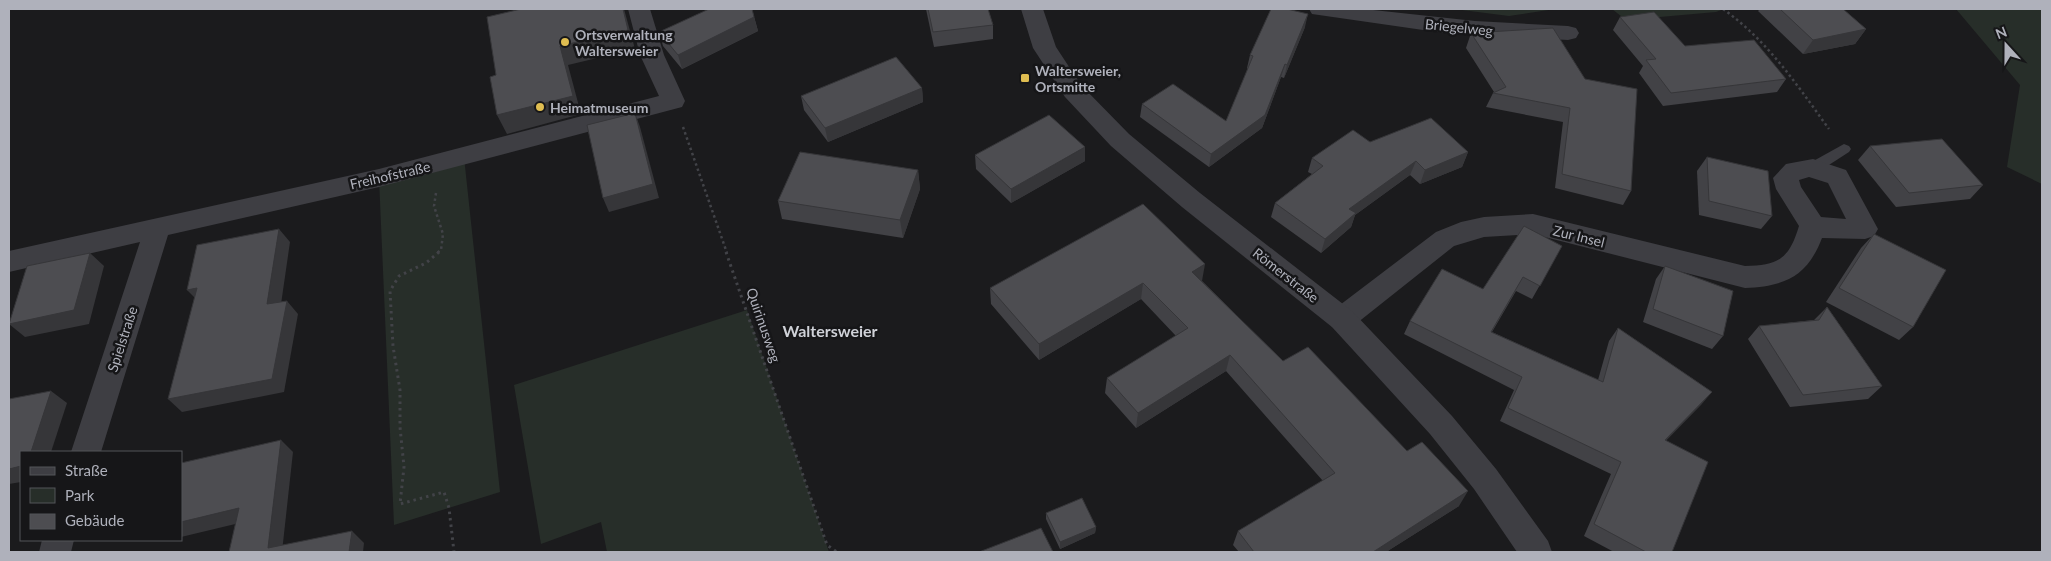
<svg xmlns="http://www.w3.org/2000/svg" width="2051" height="561" viewBox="0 0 2051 561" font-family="Lato,sans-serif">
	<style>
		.green { fill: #272e29 }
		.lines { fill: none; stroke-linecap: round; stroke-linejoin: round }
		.path-far1 { stroke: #424348; stroke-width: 2.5; stroke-dasharray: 2.5 3; stroke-linecap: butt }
		.path { stroke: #424348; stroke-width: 3; stroke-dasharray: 2.5 4; stroke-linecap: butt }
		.service { fill: #3e3e43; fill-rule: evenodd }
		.minor { fill: #3e3e43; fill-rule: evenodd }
		.tertiary { fill: #3e3e43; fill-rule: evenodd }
		.wall { fill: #424246 }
		.shaded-wall { fill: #363639 }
		.building { fill: #4d4d51; stroke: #363639 }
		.poi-dot { fill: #dfbd51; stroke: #161618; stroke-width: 2 }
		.labels { text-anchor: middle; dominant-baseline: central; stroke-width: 5; stroke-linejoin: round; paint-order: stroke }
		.street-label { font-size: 14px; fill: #afb1bb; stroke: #161618 }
		.poi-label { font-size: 14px; font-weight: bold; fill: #afb1bb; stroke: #161618; text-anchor: start }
		.quarter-label { font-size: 16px; font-weight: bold; fill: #cfd1d7; stroke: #161618 }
	</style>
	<rect width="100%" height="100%" fill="#1b1b1d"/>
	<g class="green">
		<polygon points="1454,9 1555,9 1509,16"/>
		<polygon points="1612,9 1724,9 1716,12 1626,20"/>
		<polygon points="1956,9 2042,9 2042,184 2007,167 2020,85"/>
		<polygon points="464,157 500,492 394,525 379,178"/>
		<polygon points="747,310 829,552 607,552 601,522 541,544 514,385"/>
	</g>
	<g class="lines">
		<g class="path-far1">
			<path d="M1723,9C1768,41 1797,85 1829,129"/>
			<polyline points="683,127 727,253"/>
			<polyline points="436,193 434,206 443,234 441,250 437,253"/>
		</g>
		<g class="path">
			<polyline points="439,252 426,263 399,276 390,291 393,346 400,390 400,427 404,467 400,504 444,492 449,508 454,552"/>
			<polyline points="726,252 827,545 837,552"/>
		</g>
		<polygon class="service" points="1844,144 1849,146 1851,149 1849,152 1818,172 1808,172 1806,168 1808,164"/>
		<g class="minor">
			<polygon points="628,9 650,9 664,55 685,101 682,107 379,187 168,235 101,452 71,452 140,242 9,272 9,251 379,169 659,96 640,55"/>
			<polygon points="1309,9 1364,9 1475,21 1568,26 1576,28 1579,33 1576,38 1568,40 1444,33 1312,14"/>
			<path d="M1813,159L1846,170L1878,229L1874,236L1865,239L1822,238C1807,277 1785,286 1745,288L1533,234L1484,237L1454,246L1352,327L1342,330L1332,327L1328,319L1332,311L1436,232L1461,222L1484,217L1533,214L1745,266C1779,265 1789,259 1799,226L1776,189L1773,178L1786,164ZM1809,177L1828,183L1846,219L1821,217L1801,187L1799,180Z"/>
			<polygon points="42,540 74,540 71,552 39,552"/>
		</g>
		<polygon class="tertiary" points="1021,9 1043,9 1056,47 1081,85 1129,134 1200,193 1352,311 1452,416 1496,469 1548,541 1552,552 1517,552 1474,489 1430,434 1332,327 1182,207 1111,146 1065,97 1033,48"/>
	</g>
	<g class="wall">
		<polygon points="707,9 752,9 758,31 682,69 663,46 659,32 708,10"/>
		<polygon points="926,9 988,9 993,25 993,39 934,47"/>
		<polygon points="1760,9 1843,9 1866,29 1855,44 1803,54 1758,11"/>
		<polygon points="1620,17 1685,46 1786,79 1777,92 1663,106 1639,73 1643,66 1613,30"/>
		<polygon points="1305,27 1284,78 1281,77 1262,128 1209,167 1140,117 1142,104 1226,121 1248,69 1247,68 1250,55"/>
		<polygon points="1553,28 1631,191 1623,205 1555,188 1563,122 1486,107 1493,93 1494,92 1466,48 1471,33"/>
		<polygon points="922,88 923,102 828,142 804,110 801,96"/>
		<polygon points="1370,142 1468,152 1462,167 1420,184 1410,175 1355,215 1351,227 1321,253 1271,217 1275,203 1312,174 1308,172 1312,158"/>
		<polygon points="1870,146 1983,185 1970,199 1896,207 1858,160"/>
		<polygon points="975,155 1085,161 1011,203 976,169"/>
		<polygon points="1707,157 1772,216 1761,229 1699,215 1697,171"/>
		<polygon points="918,170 920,189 903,238 782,219 778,201"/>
		<polygon points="1874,234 1913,327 1899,340 1826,302 1861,248"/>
		<polygon points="1562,246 1532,299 1516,291 1492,332 1598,380 1609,341 1618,328 1712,392 1665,441 1672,552 1614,552 1584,536 1611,474 1500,421 1514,390 1404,334 1410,321 1483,289"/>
		<polygon points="1665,266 1723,336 1712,349 1643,322 1656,279"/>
		<polygon points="1202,281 1283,361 1459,506 1386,552 1239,552 1233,545 1238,531 1323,481 1226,371 1136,428 1105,393 1107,378 1176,336 1141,299 1039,360 991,304 990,288"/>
		<polygon points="1827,307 1882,386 1868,399 1790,407 1748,339 1759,326 1814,320"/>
		<polygon points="1046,513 1096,527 1095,533 1060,549 1046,519"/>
	</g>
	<g class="shaded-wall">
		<polygon points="623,9 624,9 635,49 568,65 581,114 507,134 497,115 560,46"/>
		<polygon points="1308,14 1305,27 1284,78 1287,65"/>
		<polygon points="754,17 758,31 682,69 678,55"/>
		<polygon points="1866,29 1855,44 1803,54 1813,40"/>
		<polygon points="1285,64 1281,77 1262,128 1209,167 1211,154"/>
		<polygon points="922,88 923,102 828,142 825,128"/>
		<polygon points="635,113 640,127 659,198 609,212 603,198"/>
		<polygon points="1085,147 1085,161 1011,203 1011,189"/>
		<polygon points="1468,152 1462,167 1420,184 1425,170"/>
		<polygon points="1416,161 1410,175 1355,215 1351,227 1321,253 1325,239 1349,209"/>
		<polygon points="918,170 920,189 903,238 900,220"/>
		<polygon points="279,229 290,242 279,318 267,304"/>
		<polygon points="90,253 104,266 89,324 25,337 9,324"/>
		<polygon points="1205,264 1202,281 1189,288 1192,272"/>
		<polygon points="1143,283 1141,299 1039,360 1039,344"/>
		<polygon points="197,288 200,303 187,290"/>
		<polygon points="287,301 298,314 284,392 182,412 168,399"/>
		<polygon points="1230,355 1226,371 1136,428 1138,413"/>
		<polygon points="51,391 67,403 51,452 31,452"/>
		<polygon points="1712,392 1701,405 1654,453 1665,440"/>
		<polygon points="281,440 293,452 282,552 268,548"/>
		<polygon points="21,466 21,482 9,484 9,469"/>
		<polygon points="1468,491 1459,506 1386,552 1373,552"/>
		<polygon points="239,508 252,520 181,537 181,522"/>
		<polygon points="1096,527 1095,533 1060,549 1060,542"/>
		<polygon points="352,531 364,543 363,552 349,552"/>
	</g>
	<g class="building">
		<polygon points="521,9 623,9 628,30 560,46 573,96 497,115 490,77 496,75 487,17"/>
		<polygon points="709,9 752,9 754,17 678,55 659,32"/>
		<polygon points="928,9 988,9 993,25 933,32"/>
		<polygon points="1271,9 1287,9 1308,14 1287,65 1285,64 1265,115 1211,154 1142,104 1173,84 1226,121 1253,56 1250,55"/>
		<polygon points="1780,9 1843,9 1866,29 1813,40"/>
		<polygon points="1654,12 1685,46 1754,40 1786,79 1671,93 1646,60 1656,59 1620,17"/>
		<polygon points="1553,28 1585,79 1637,89 1631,191 1562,174 1570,108 1493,93 1506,87 1471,33"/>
		<polygon points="896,57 922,88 825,128 801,96"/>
		<polygon points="635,113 653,184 603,198 587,125"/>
		<polygon points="1049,115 1085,147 1011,189 975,155"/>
		<polygon points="1431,118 1468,152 1425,170 1416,161 1349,209 1356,213 1325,239 1275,203 1323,166 1312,158 1353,130 1370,142"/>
		<polygon points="1942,139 1983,185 1909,193 1870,146"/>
		<polygon points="800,152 918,170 900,220 778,201"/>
		<polygon points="1707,157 1768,171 1772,216 1709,201"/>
		<polygon points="1143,204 1205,264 1192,272 1283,361 1308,347 1407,451 1422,442 1468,491 1373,552 1254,552 1238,531 1335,473 1230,355 1138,413 1107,378 1188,328 1143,283 1039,344 990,288"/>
		<polygon points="1524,226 1562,246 1540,286 1523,277 1491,332 1603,382 1618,328 1712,392 1665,440 1708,462 1672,552 1646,552 1594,524 1621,462 1508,408 1522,377 1410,321 1442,269 1483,289"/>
		<polygon points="279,229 267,304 287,301 272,379 168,399 197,288 187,290 197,245"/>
		<polygon points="1874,234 1946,270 1913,327 1839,288"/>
		<polygon points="90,253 74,310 9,324 27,266"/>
		<polygon points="1665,266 1733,291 1723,336 1653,309"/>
		<polygon points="1827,307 1882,386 1803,395 1759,326 1819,320"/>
		<polygon points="51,391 31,452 21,452 21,466 9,469 9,399"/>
		<polygon points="281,440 268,548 352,531 349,552 229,552 239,508 181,522 181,463"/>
		<polygon points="1082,498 1096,527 1060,542 1046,513"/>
		<polygon points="1041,528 1053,552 979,552"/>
	</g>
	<g class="poi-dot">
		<circle cx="565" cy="42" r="5"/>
		<rect x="1020" y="73" width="10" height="10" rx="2.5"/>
		<circle cx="540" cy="107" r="5"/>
	</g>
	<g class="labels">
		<g class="street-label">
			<text transform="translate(1459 27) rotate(6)">Briegelweg</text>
			<text transform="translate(390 175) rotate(-13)">Freihofstraße</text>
			<text transform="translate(1579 236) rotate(14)">Zur Insel</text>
			<text transform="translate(1286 275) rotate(38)">Römerstraße</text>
			<text transform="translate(764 325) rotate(71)">Quirinusweg</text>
			<text transform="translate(122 339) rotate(-72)">Spielstraße</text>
		</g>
		<g class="poi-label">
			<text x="575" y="34">Ortsverwaltung<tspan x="575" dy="16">Waltersweier</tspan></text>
			<text x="1035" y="70">Waltersweier,<tspan x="1035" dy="16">Ortsmitte</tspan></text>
			<text x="550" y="107">Heimatmuseum</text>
		</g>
		<g class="quarter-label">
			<text x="830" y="330">Waltersweier</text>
		</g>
	</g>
	<rect width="2051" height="561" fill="none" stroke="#afb1bb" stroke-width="20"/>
	<rect x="20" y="451" width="162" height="90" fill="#161618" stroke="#535459"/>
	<rect x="30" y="467" width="25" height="8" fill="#3e3e43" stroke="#535459"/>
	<text x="65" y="476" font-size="15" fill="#afb1bb">Straße</text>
	<rect x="30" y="488" width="25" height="15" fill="#272e29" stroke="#535459"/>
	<text x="65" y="501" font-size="15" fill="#afb1bb">Park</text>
	<rect x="30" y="514" width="25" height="15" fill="#4d4d51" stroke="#535459"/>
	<text x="65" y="526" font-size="15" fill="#afb1bb">Gebäude</text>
	<g transform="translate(2006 45) rotate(339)" stroke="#161618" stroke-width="4" paint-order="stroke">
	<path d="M0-4L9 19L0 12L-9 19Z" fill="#afb1bb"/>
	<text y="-8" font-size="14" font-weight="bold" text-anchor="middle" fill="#afb1bb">N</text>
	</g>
</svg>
